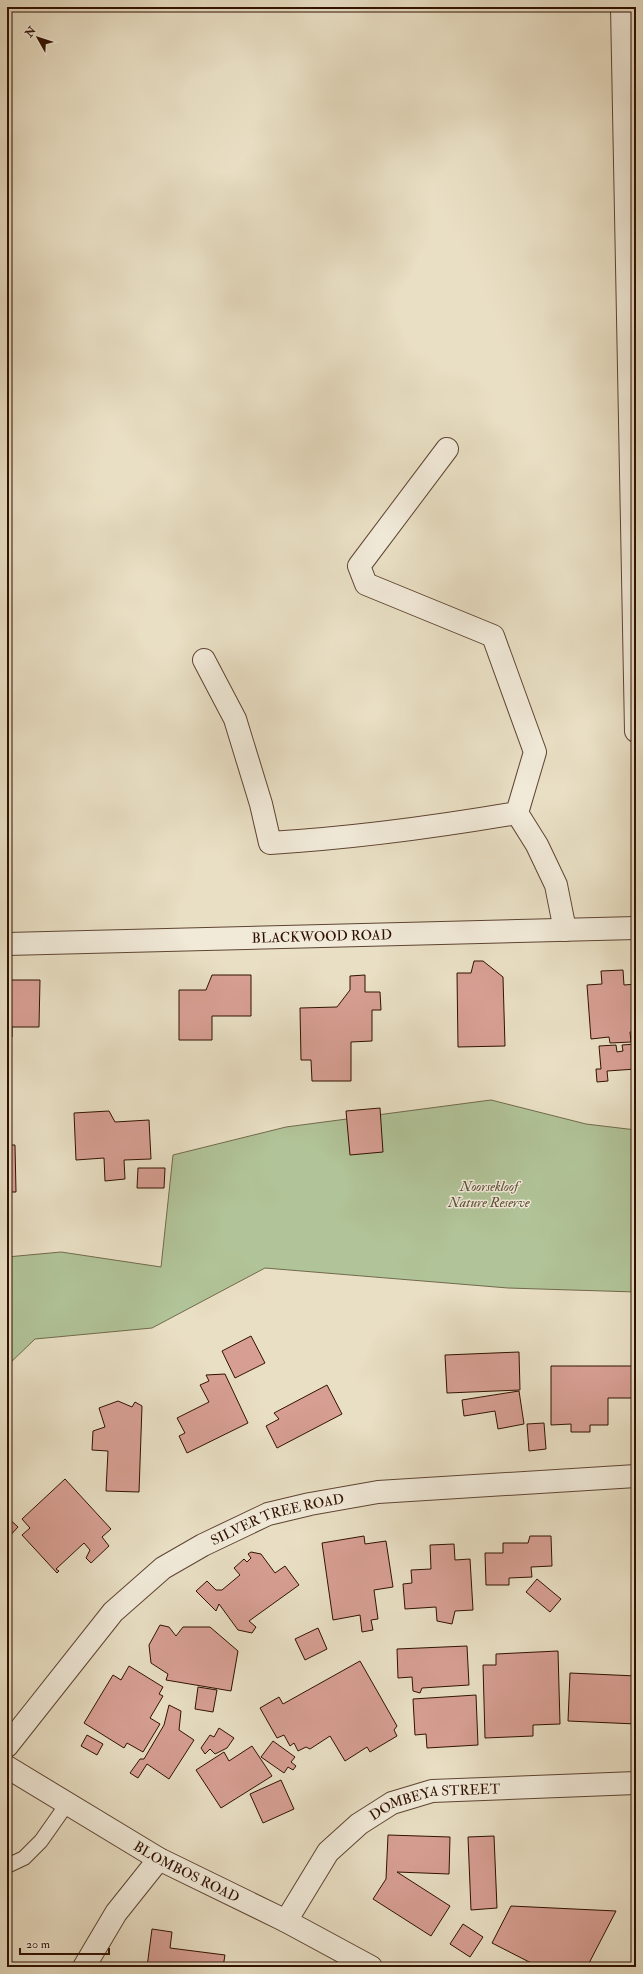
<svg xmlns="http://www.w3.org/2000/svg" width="643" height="1974" viewBox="0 0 643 1974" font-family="'IM FELL Double Pica',serif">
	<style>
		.green { fill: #b1c398; stroke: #706a4c }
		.building { fill: #d79f93; stroke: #301101 }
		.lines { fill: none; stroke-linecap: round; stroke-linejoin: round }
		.service-casing { stroke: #5e4432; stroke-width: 16 }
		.minor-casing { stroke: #5e4432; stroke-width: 24 }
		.service { stroke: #f1ead9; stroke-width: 14 }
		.minor { stroke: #f1ead9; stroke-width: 22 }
		.labels { text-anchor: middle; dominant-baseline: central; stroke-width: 3; stroke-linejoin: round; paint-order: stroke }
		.street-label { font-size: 14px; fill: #301101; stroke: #f1ead9 }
		.park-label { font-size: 14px; font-style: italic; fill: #5d4f36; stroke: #f1ead9 }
	</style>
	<rect width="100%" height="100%" fill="#e9dfc4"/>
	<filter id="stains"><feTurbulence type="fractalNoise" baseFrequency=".005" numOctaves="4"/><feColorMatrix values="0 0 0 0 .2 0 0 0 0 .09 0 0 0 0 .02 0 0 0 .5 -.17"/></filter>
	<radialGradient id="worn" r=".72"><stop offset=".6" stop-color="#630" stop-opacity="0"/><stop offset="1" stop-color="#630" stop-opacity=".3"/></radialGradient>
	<polygon class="green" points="491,1100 586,1124 636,1130 636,1292 508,1288 265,1268 152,1328 35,1339 7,1366 7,1257 61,1252 161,1267 173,1155 286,1127"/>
	<g class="building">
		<polygon points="474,961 483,961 503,977 505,1046 458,1047 457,973 471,973"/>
		<polygon points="623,970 624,985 636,984 636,1031 630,1032 631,1042 610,1043 609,1037 591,1039 587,985 602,984 601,971"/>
		<polygon points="212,975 251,975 251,1016 212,1016 212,1040 179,1040 179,990 206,990"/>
		<polygon points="365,975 365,992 380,992 381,1010 372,1010 372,1041 351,1042 351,1081 312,1081 311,1060 301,1060 300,1008 337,1007 350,990 350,976"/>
		<polygon points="7,980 40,980 39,1027 12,1027 12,1037 7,1037"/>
		<polygon points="636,1044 636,1069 607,1071 608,1081 597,1082 596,1069 601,1069 599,1046 616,1045 617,1052 623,1051 622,1045"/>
		<polygon points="380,1108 383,1152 350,1155 346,1111"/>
		<polygon points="109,1111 115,1122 149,1120 151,1159 124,1160 125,1179 105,1181 104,1158 76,1160 74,1113"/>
		<polygon points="7,1145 15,1145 16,1192 7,1192"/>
		<polygon points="138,1168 165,1168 164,1188 137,1188"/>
		<polygon points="251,1336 265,1363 235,1378 222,1351"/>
		<polygon points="519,1352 520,1390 447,1393 445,1355"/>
		<polygon points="551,1366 636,1366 636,1398 608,1398 608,1425 590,1425 590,1432 571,1432 571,1424 551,1425"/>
		<polygon points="225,1374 248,1423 187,1453 179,1436 185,1433 177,1418 209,1402 200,1385 209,1381 206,1375"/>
		<polygon points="327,1385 342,1414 277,1448 266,1426 279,1419 274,1413"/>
		<polygon points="519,1391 524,1424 498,1429 495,1411 464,1416 462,1400"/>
		<polygon points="118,1401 132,1407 135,1402 142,1406 139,1492 106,1491 108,1451 92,1450 93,1431 105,1427 99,1408"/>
		<polygon points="544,1423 546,1449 529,1451 527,1424"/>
		<polygon points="65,1479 111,1529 102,1537 109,1546 91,1563 86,1558 90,1550 84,1543 56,1569 59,1571 57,1573 22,1535 30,1528 22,1519"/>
		<polygon points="7,1517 18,1527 7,1539"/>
		<polygon points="364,1536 365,1544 386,1541 393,1587 374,1590 378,1619 371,1620 373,1630 362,1632 360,1615 333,1620 322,1543"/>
		<polygon points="530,1536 551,1536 552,1566 531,1567 532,1577 509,1578 509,1585 486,1585 485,1553 503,1553 503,1543 528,1543"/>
		<polygon points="454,1544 455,1560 470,1559 473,1610 455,1611 452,1624 437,1621 436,1607 405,1609 403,1584 412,1583 411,1570 431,1569 430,1545"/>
		<polygon points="251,1552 261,1554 275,1573 285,1566 299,1585 249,1621 256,1627 252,1633 238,1630 219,1604 216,1611 196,1591 207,1581 216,1590 222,1590 240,1575 234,1568 244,1559 247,1562 251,1558 248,1554"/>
		<polygon points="537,1579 561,1599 550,1612 526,1592"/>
		<polygon points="160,1625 169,1627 176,1636 183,1627 210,1627 238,1651 231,1691 166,1680 168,1674 151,1663 149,1645"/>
		<polygon points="318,1628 327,1649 305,1660 295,1639"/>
		<polygon points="467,1646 469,1685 422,1688 420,1693 413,1691 412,1677 398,1678 397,1649"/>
		<polygon points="558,1651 560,1724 533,1725 533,1736 485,1738 483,1665 496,1665 496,1654"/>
		<polygon points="360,1661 397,1726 394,1730 397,1736 370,1752 367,1747 345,1761 330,1736 310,1749 306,1747 298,1751 294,1743 290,1746 284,1735 277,1738 260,1708 279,1697 283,1704"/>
		<polygon points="129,1666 163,1687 159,1694 163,1696 150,1718 160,1724 143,1752 127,1743 124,1748 84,1723 113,1675 121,1680"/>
		<polygon points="570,1673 636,1676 636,1724 568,1721"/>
		<polygon points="198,1687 217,1690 213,1712 195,1709"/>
		<polygon points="476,1695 478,1745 427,1748 426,1734 415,1735 413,1699"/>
		<polygon points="169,1705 181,1711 179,1730 194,1740 169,1779 147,1764 138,1778 130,1773 140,1759 144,1759 164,1725"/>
		<polygon points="219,1728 234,1738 227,1748 215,1754 210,1749 205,1754 201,1748 210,1735 214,1737"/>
		<polygon points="87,1735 103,1744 97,1755 81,1746"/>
		<polygon points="273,1741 295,1757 291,1762 296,1766 293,1770 288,1767 284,1773 261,1757"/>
		<polygon points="252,1746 272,1776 221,1808 196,1770 224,1752 229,1761"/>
		<polygon points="281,1780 294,1809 263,1823 250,1794"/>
		<polygon points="388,1835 450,1837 449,1874 397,1872 450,1906 431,1936 373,1899 386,1879"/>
		<polygon points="494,1836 497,1908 471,1910 468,1837"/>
		<polygon points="511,1906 616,1911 587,1967 539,1967 492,1943"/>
		<polygon points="463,1924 483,1937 470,1957 450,1944"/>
		<polygon points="152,1929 172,1932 170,1948 225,1955 223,1967 147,1967"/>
	</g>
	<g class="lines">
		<defs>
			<polyline id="service" points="7,1866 24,1858 41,1841 67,1804"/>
			<g id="minor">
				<polyline points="622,7 636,731"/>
				<path d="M204,660L235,719L261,804L270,843C353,838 435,827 517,813L535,752L493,636L366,584L359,566L447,449"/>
				<polyline points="517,813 537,845 556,885 565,930"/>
				<path id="s1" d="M7,944L636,928"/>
				<path id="s2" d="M7,1746L113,1612L163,1568L203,1545L268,1514L310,1504L378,1492L636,1476"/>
				<path id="s3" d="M7,1767L159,1859L286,1921L371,1967"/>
				<path id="s4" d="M286,1921L328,1852L359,1824L392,1803L432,1791L636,1783"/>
				<polyline points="84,1967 116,1913 159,1859"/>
			</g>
		</defs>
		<use href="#service" class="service-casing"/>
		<use href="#minor" class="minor-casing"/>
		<use href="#service" class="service"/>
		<use href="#minor" class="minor"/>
	</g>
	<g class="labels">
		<g class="street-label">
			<text stroke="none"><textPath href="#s1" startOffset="315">BLACKWOOD ROAD</textPath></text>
			<text stroke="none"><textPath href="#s2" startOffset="363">SILVER TREE ROAD</textPath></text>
			<text stroke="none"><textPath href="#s4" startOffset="204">DOMBEYA STREET</textPath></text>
			<text stroke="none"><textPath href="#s3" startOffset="208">BLOMBOS ROAD</textPath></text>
		</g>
		<g class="park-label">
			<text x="489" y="1186">Noorsekloof<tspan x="489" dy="16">Nature Reserve</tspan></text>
		</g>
	</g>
	<rect width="643" height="1974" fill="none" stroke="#e9dfc4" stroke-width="24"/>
	<rect x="8" y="8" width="627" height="1958" fill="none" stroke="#301101" stroke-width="2"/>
	<rect x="12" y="12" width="619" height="1950" fill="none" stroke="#301101"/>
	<g transform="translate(38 38) rotate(309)" stroke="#f1ead9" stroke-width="3" paint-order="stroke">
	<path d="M0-3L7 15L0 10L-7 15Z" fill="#301101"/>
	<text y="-6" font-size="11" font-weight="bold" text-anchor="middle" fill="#301101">N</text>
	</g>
	<path d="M20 1948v6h89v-6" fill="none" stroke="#301101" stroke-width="2"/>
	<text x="26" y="1948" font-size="12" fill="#301101" stroke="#f1ead9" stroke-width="3" paint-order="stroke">20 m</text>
	<rect width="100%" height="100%" filter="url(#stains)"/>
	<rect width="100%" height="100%" fill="url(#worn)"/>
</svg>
